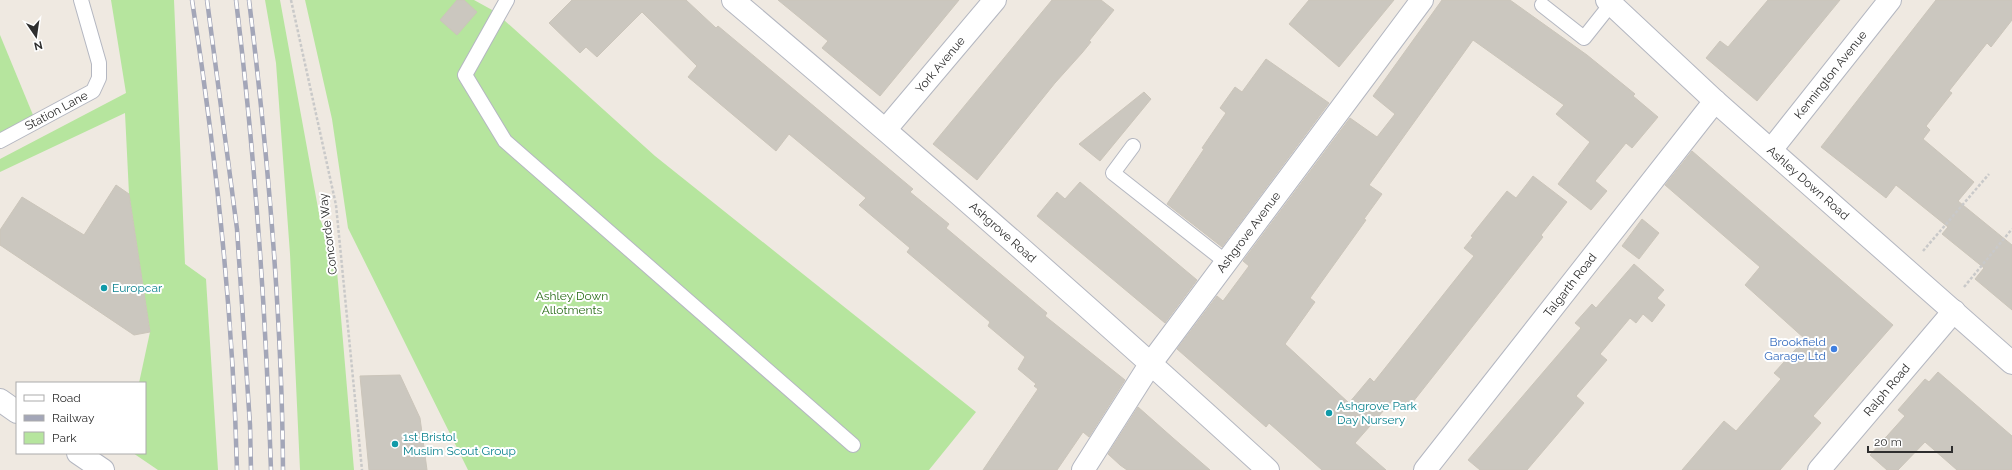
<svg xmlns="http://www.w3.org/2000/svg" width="2012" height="470" viewBox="0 0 2012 470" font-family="Raleway,sans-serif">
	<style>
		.green { fill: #b6e59e }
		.building { fill: #cbc7bf; stroke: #cbc5ba }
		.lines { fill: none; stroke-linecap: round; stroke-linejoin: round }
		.lane-casing { stroke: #b4b7c1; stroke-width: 16 }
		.street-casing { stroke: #b4b7c1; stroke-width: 24 }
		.secondary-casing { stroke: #b4b7c1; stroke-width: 24 }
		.path { stroke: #c9c9c9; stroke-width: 2.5; stroke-dasharray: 3 2; stroke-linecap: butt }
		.lane { stroke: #fff; stroke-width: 14 }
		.street { stroke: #fff; stroke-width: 22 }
		.secondary { stroke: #fff; stroke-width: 22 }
		.rail-casing { stroke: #a3a6b8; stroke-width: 4.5 }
		.rail { stroke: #fff; stroke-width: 3; stroke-dasharray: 9; stroke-linecap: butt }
		.culture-dot { fill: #0f9aa8; stroke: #fff; stroke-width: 1.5 }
		.shop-dot { fill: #3f7fe0; stroke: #fff; stroke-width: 1.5 }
		.labels { text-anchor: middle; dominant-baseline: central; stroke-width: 4; stroke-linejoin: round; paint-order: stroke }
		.street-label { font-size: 12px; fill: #2e2e2e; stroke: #fff }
		.culture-label { font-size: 12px; fill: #0d838f; stroke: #fff; text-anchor: start }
		.park-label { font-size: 12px; fill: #2c6e1b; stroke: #fff }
		.shop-label { font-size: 12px; fill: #366cbe; stroke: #fff; text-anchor: end }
	</style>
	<rect width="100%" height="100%" fill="#efe9e1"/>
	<g class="green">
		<polygon points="111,0 174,0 185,264 206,279 218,470 158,470 133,453 145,453 145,383 139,383 150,332 129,194 125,113 0,172 0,159 126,93"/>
		<polygon points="265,0 280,0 320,219 336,259 354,470 300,470 290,254 276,63"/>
		<polygon points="305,0 474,0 494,11 655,156 976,412 929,470 468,470 348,228 332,119"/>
		<polygon points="0,35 33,115 0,134"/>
	</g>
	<g class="building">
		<polygon points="457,0 464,0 477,12 457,35 440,20"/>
		<polygon points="572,0 686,0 716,28 718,26 913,189 910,192 949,224 946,228 1047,313 1045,316 1125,380 1089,437 1083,432 1057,470 983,470 1038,389 1034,386 1036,384 1018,369 1025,357 988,326 990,322 907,252 910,248 859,205 866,198 789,134 776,151 688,77 697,66 642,12 597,57 586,47 580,53 549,23"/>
		<polygon points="778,0 959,0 880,96 822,48 828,41"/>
		<polygon points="1052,0 1101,0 1114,10 1089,41 1091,42 1082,53 1055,83 977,180 933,144"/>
		<polygon points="1309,0 1394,0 1339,67 1289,24"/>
		<polygon points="1442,0 1510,0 1587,55 1635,94 1633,96 1658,117 1632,148 1626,143 1595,181 1607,191 1591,210 1558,184 1590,142 1556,114 1564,105 1473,40 1369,185 1382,194 1364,219 1366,220 1310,298 1315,302 1285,344 1349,403 1370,378 1374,382 1474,256 1464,248 1473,237 1471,236 1507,191 1516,198 1533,176 1567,202 1541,235 1543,237 1405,412 1392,401 1355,443 1386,470 1322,470 1269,423 1266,427 1177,349 1217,296 1223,301 1249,266 1243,261 1350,118 1377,137 1395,114 1373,96"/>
		<polygon points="1768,0 1840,0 1757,101 1706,58 1720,41 1728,47"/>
		<polygon points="1936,0 2012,0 2012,20 1991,47 1987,43 1949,91 1952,93 1926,126 1930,130 1923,139 1974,182 1958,201 2012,245 2012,310 1975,279 1984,268 1942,234 1948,227 1896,185 1886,198 1821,147"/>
		<polygon points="1266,59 1329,103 1222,247 1167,204 1204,149 1202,148 1226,113 1220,108 1235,87 1242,92"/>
		<polygon points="1144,92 1151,99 1100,161 1079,144"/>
		<polygon points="1692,151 1893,325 1813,416 1821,423 1780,470 1682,470 1724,421 1736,431 1781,379 1774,373 1805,339 1745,285 1760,267 1665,185"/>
		<polygon points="1080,182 1197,280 1165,323 1037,216 1057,192 1065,199"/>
		<polygon points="116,185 129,194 150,332 134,335 0,245 0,230 22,197 84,235"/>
		<polygon points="1642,219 1659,233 1639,259 1622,246"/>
		<polygon points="1634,264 1664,290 1657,298 1665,305 1652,322 1643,314 1636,323 1630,318 1600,354 1607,360 1576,396 1584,403 1527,470 1480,470 1468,460 1581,328 1575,323 1592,304 1596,308"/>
		<polygon points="1938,372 2012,436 2012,470 1957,470 1925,442 1898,470 1887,470 1870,455 1905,416 1898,410 1925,379 1929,382"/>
		<polygon points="400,375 420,418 427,470 369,470 360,376"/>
		<polygon points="1138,407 1173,438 1210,470 1127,470 1120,465 1108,454"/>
	</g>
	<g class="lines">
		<defs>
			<g id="lane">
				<polyline points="507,0 465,75 505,141 853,445"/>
				<polyline points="1542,5 1584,38 1611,4"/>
				<path id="s1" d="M0,141L93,91L99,78V63L81,0"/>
				<polyline points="1133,146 1113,173 1226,262"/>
			</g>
			<g id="street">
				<path id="s2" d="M733,0C914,153 1093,310 1268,470"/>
				<path id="s3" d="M886,129L995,0"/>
				<path id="s4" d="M1771,150L1890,0"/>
				<path id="s5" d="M1083,470L1151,363L1422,0"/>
				<path id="s6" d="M1425,470L1715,101"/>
				<path id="s7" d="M1819,470L1954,311"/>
			</g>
			<g id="secondary">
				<path id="s8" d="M1607,0L1715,101L2012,363"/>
				<polyline points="0,400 17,412"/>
				<polyline points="78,453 103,470"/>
			</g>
		</defs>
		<use href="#lane" class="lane-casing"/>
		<use href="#street" class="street-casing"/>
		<use href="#secondary" class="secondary-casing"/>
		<g class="path">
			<polyline points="291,0 336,205 362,470"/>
			<polyline points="1923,251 1989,174"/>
			<polyline points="1964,287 2012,229"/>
		</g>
		<use href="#lane" class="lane"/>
		<use href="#street" class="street"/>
		<use href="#secondary" class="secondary"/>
		<defs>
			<g id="rail">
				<path d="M192,0C216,155 233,313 237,470"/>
				<polyline points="207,0 237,229 250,425 251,470"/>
				<path d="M236,0C255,156 266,313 271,470"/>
				<path d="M249,0C268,156 282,313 283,470"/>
			</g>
		</defs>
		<use href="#rail" class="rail-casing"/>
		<use href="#rail" class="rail"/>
	</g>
	<g class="culture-dot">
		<circle cx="104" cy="288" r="4"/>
		<circle cx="1329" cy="413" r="4"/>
		<circle cx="395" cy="444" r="4"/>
	</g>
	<circle class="shop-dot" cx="1834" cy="349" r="4"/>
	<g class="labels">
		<g class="street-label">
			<text stroke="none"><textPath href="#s3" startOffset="84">York Avenue</textPath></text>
			<text stroke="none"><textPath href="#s4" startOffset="96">Kennington Avenue</textPath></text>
			<text stroke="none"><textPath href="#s1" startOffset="64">Station Lane</textPath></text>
			<text stroke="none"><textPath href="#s8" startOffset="272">Ashley Down Road</textPath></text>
			<text stroke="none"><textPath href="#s2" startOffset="356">Ashgrove Road</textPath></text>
			<text stroke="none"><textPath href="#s5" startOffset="290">Ashgrove Avenue</textPath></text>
			<text transform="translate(328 234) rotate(-97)">Concorde Way</text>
			<text stroke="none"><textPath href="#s6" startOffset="235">Talgarth Road</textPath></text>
			<text stroke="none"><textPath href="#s7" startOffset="105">Ralph Road</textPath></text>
		</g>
		<g class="culture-label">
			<text x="112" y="288">Europcar</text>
			<text x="1337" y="406">Ashgrove Park<tspan x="1337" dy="14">Day Nursery</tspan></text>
			<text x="403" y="437">1st Bristol<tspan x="403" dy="14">Muslim Scout Group</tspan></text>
		</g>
		<g class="park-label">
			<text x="572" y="296">Ashley Down<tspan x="572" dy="14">Allotments</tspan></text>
		</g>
		<g class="shop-label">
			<text x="1826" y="342">Brookfield<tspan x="1826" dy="14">Garage Ltd</tspan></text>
		</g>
	</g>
	<rect x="16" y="382" width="130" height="72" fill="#ffffff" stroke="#ababab"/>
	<rect x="24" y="395" width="20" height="6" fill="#ffffff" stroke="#ababab"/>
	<text x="52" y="402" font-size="12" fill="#2e2e2e">Road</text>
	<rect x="24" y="415" width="20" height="6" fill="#a3a6b8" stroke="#ababab"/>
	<text x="52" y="422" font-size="12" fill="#2e2e2e">Railway</text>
	<rect x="24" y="432" width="20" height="12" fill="#b6e59e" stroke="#ababab"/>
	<text x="52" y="442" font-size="12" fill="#2e2e2e">Park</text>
	<g transform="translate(36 36) rotate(167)" stroke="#ffffff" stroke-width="3" paint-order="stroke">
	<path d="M0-3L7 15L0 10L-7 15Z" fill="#2e2e2e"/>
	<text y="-6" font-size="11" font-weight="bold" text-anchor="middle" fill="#2e2e2e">N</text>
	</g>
	<path d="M1868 446v6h84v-6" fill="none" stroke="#2e2e2e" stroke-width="2"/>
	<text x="1874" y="446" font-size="12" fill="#2e2e2e" stroke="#ffffff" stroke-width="3" paint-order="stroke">20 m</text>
</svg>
